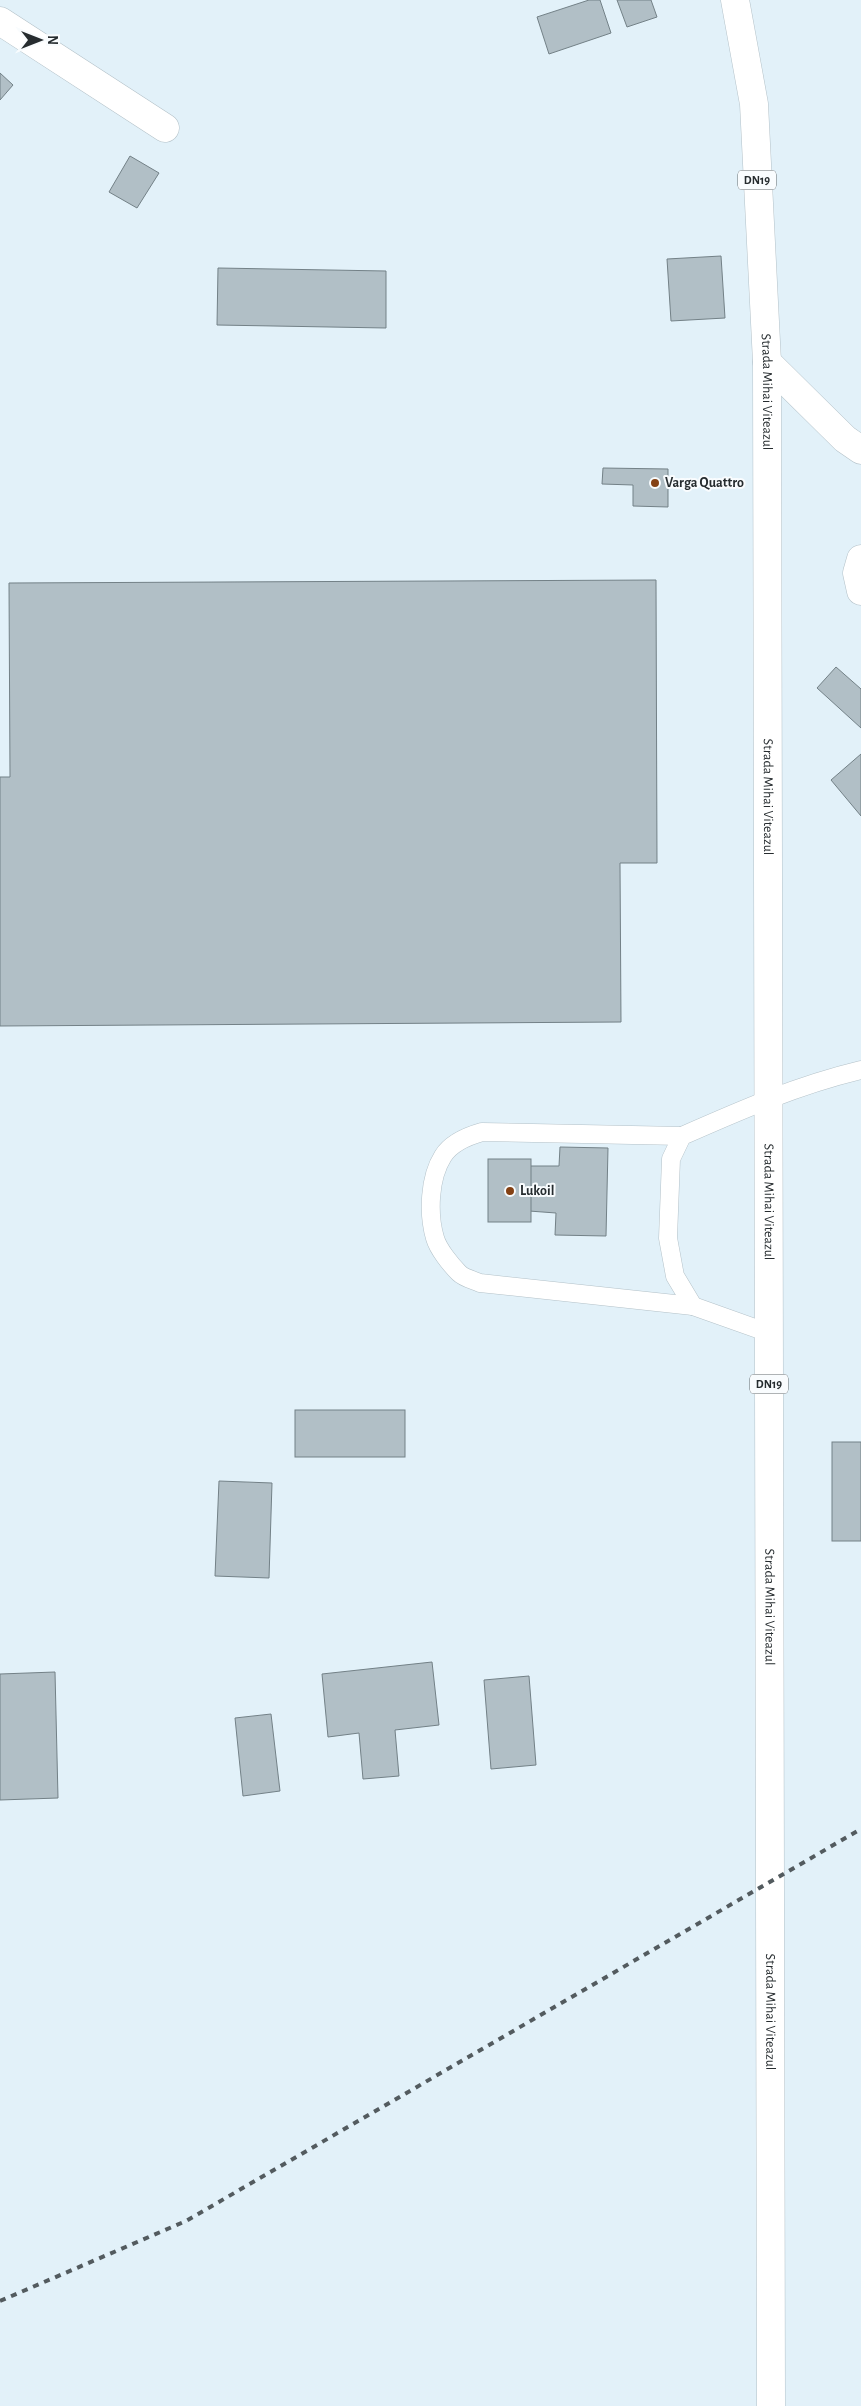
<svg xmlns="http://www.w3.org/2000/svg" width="861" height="2406" viewBox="0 0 861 2406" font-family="'Alegreya Sans',sans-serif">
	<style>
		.building { fill: #b1bfc6; stroke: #738187 }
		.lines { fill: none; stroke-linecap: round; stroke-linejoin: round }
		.service-casing { stroke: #b3c1c8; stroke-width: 19 }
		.minor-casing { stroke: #b3c1c8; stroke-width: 29 }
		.primary-casing { stroke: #b3c1c8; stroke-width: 29 }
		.service { stroke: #fff; stroke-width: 18 }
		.minor { stroke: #fff; stroke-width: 28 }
		.primary { stroke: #fff; stroke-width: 28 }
		.rail { stroke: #535b5f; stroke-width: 4; stroke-dasharray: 6 6; stroke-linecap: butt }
		.poi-dot { fill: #844114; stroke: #f9fcfe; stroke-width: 2 }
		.labels { text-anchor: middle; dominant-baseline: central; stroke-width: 4; stroke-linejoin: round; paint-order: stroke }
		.shield { fill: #f9fcfe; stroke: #656a6d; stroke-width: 1 }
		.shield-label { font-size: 12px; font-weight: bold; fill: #262c2f }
		.street-label { font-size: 14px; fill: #262c2f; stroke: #f9fcfe }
		.poi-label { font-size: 14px; font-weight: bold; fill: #262c2f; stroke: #f9fcfe; text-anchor: start }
	</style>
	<rect width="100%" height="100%" fill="#e2f1f9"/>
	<g class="building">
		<polygon points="589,0 600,0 611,33 549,54 537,17"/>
		<polygon points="617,0 651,0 657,17 627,27"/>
		<polygon points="0,73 13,85 0,100"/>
		<polygon points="130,156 159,173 137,208 109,192"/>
		<polygon points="721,256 725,318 671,321 667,259"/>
		<polygon points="218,268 386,271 386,328 217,325"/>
		<polygon points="603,468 668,469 668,507 633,506 633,485 602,484"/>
		<polygon points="656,580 657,863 620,863 621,1022 0,1026 0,777 10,777 9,583"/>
		<polygon points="836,667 861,689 861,728 817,688"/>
		<polygon points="861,754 861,816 831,780"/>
		<polygon points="560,1147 608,1148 606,1236 555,1235 556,1213 529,1211 530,1166 559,1166"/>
		<rect x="488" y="1159" width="43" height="63"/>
		<rect x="295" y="1410" width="110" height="47"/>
		<rect x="832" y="1442" width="29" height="99"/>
		<polygon points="219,1481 272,1483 269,1578 215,1576"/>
		<polygon points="432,1662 439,1725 395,1730 399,1776 363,1779 359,1733 328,1737 322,1674"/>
		<polygon points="55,1672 58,1798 0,1800 0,1674"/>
		<polygon points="529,1676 536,1765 491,1769 484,1680"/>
		<polygon points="271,1714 280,1791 243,1796 235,1718"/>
	</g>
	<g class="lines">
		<defs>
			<g id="service">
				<path d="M682,1136L482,1132C468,1136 451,1143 443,1156C429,1178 428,1214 435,1238C438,1249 451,1265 459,1273C464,1278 473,1280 480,1283L693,1306"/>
				<path d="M769,1333L693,1306L675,1276L668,1238L671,1159L682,1136C741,1110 798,1085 861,1070"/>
			</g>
			<g id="minor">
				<polyline points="0,21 165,128"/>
				<polyline points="767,362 845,439 861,450"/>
				<polyline points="861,559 857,573 861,591"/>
			</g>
			<g id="primary">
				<path id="s1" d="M735,0L754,104L767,362L771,2406"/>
			</g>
		</defs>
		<use href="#service" class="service-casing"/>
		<use href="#minor" class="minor-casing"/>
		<use href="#primary" class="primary-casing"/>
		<use href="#service" class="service"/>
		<use href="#minor" class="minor"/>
		<use href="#primary" class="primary"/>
		<polyline class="rail" points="0,2301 186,2221 861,1829"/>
	</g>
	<g class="poi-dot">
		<circle cx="655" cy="483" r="5"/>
		<circle cx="510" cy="1191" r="5"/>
	</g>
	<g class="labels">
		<g class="shield">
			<rect x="738" y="170.5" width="38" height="19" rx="4"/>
			<rect x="750" y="1374.5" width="38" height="19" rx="4"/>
		</g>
		<g class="shield-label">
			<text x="757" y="180">DN19</text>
			<text x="769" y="1384">DN19</text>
		</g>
		<g class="street-label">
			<text stroke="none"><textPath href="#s1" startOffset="394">Strada Mihai Viteazul</textPath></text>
			<text stroke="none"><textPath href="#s1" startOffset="799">Strada Mihai Viteazul</textPath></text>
			<text stroke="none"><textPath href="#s1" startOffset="1204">Strada Mihai Viteazul</textPath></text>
			<text stroke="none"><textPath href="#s1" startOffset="1609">Strada Mihai Viteazul</textPath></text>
			<text stroke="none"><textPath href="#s1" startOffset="2014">Strada Mihai Viteazul</textPath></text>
		</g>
		<g class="poi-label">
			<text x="665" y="483">Varga Quattro</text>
			<text x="520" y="1191">Lukoil</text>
		</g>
	</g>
	<g transform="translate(40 40) rotate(90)" stroke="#f9fcfe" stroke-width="4" paint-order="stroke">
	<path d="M0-4L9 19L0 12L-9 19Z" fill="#262c2f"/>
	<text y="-8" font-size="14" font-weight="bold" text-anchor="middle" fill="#262c2f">N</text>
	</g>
</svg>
